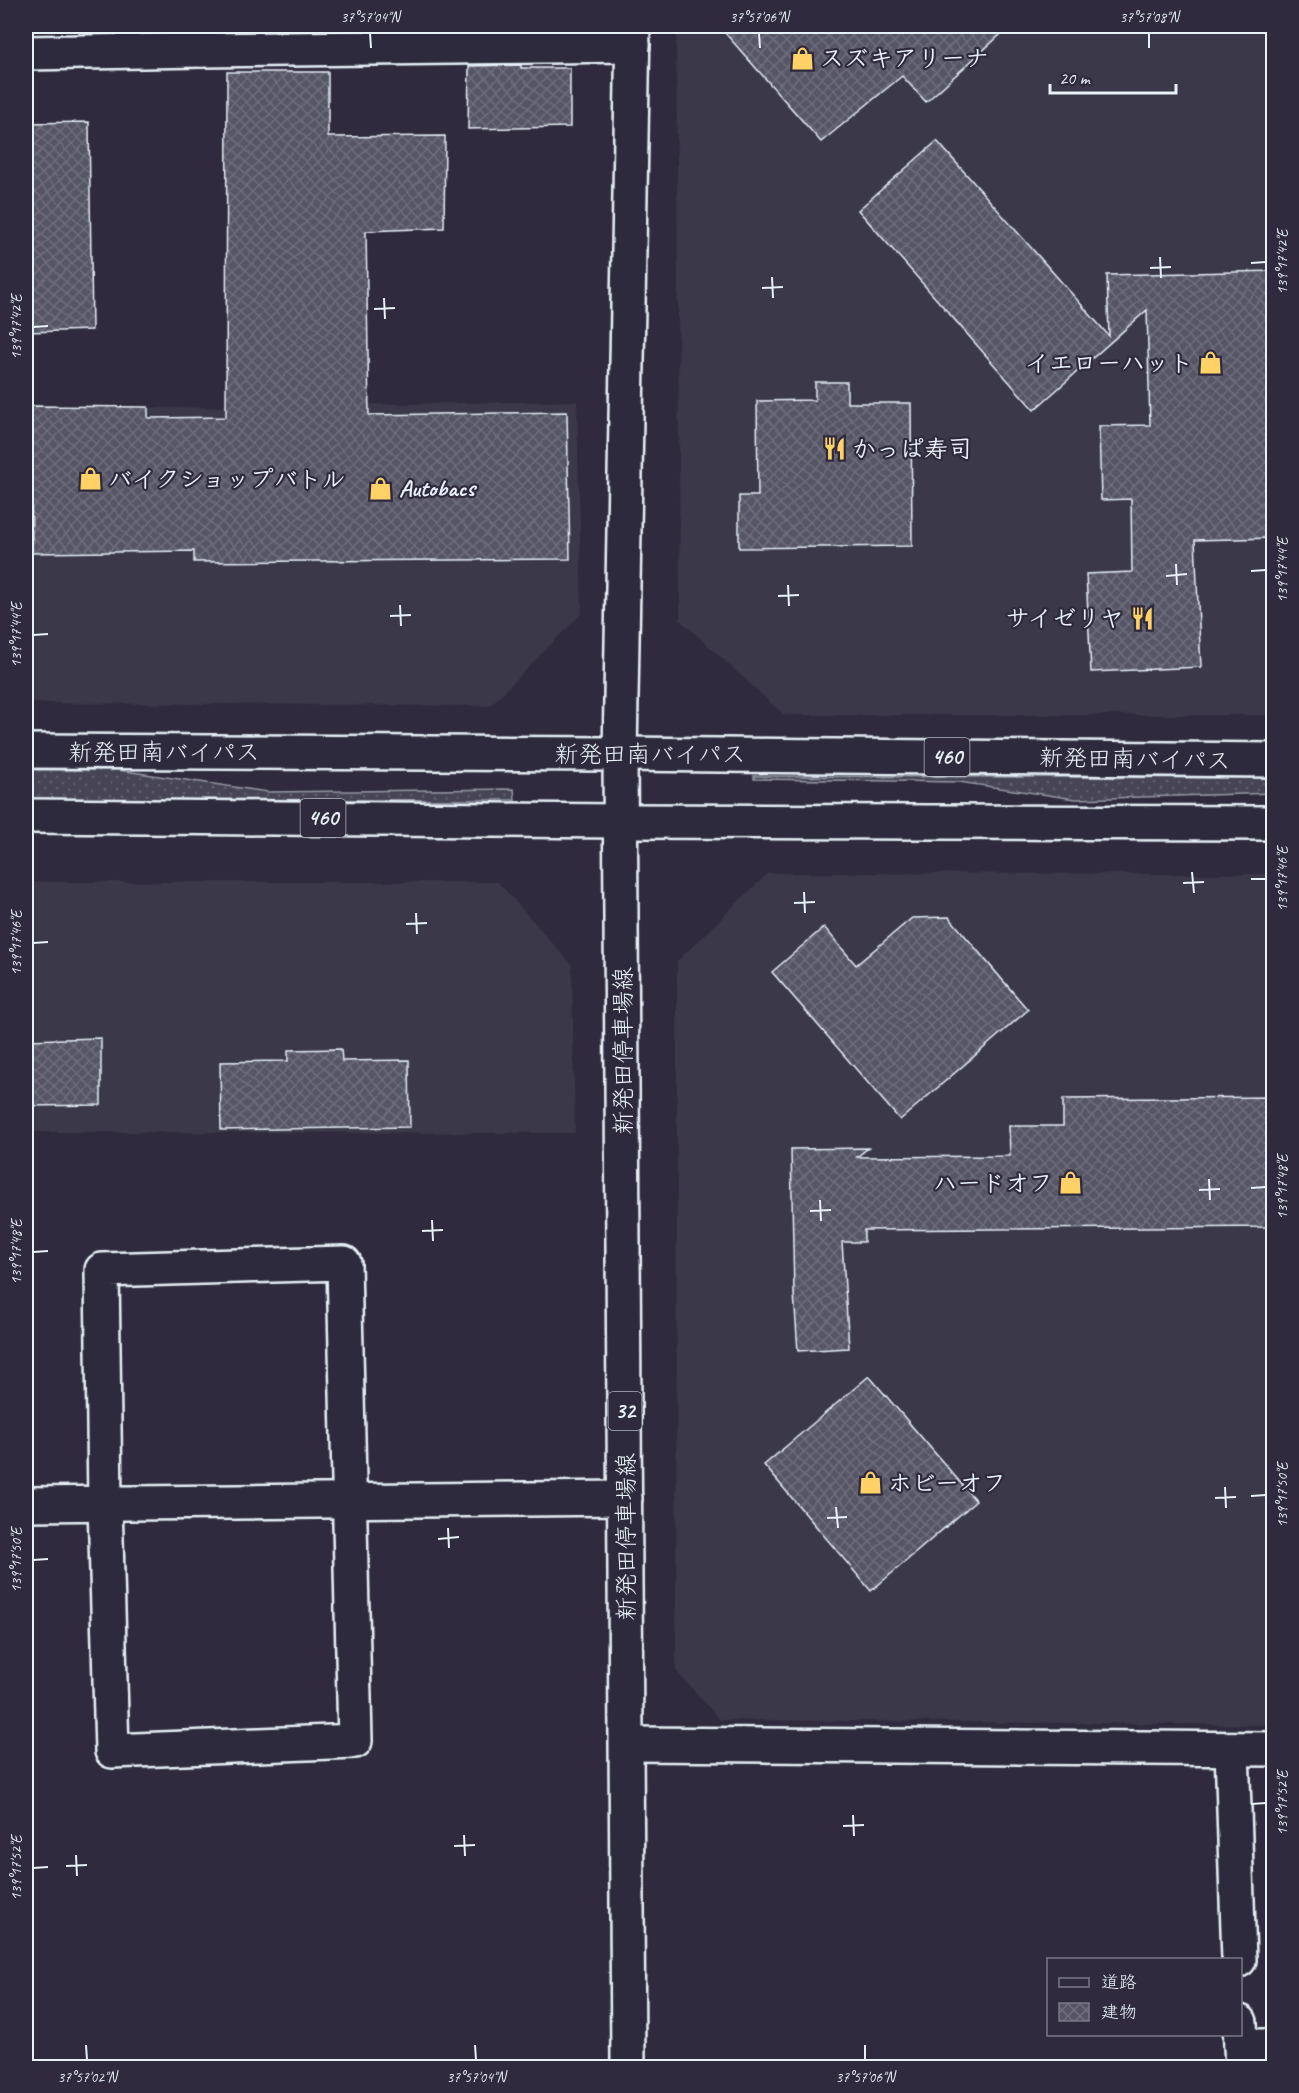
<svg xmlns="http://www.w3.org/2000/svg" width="1299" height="2093" viewBox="0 0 1299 2093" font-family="Caveat,'Klee One',sans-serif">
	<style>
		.built { fill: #3b3749 }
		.grass { fill: url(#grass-dots); stroke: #979aa6; stroke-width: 1.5 }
		.building { fill: url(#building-cross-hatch); stroke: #e8f1f8; stroke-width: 1.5 }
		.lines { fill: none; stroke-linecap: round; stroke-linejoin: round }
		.street-casing { stroke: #e8f1f8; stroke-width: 38 }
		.secondary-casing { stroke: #e8f1f8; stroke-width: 38 }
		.primary-casing { stroke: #e8f1f8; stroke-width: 38 }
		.highway-casing { stroke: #e8f1f8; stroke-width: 38 }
		.street { stroke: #2f2a3d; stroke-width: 33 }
		.secondary { stroke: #2f2a3d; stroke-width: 33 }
		.primary { stroke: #2f2a3d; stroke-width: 33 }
		.highway { stroke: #2f2a3d; stroke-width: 33 }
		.ticks { fill: none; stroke: #e8f1f8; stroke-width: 2 }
		.labels { text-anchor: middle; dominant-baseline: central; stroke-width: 4.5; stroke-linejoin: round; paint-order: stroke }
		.shield { fill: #2f2a3d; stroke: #b0b5c0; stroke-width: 1.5 }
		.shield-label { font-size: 22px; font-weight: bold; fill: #e8f1f8 }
		.poi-label { font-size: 24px; font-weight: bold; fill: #e8f1f8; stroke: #2f2a3d; text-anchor: start }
		.street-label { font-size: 24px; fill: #e8f1f8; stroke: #2f2a3d }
		.neatline { fill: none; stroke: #e8f1f8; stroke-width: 2 }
		.ticks-label { font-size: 15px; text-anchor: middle; fill: #e8f1f8 }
	</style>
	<defs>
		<pattern id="grass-dots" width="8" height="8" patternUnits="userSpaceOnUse" patternTransform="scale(1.5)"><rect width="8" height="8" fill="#464455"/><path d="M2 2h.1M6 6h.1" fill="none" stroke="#615f6e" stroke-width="1.8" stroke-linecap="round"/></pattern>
		<pattern id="building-cross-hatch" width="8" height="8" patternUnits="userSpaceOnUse" patternTransform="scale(1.5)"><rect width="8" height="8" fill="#575565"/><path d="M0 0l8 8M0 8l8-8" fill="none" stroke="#6f6e7c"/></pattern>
	</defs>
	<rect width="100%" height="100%" fill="#2f2a3d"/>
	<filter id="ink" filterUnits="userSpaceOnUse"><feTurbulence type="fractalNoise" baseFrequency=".0167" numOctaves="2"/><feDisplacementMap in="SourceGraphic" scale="12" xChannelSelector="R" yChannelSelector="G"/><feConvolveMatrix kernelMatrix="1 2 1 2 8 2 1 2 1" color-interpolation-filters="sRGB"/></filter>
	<g filter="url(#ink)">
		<g class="built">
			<polygon points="676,26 1273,26 1273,715 784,715 680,620"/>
			<polygon points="577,401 582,613 490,706 26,703 26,410"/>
			<polygon points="768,873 1273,874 1273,1725 720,1720 676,1671 677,961"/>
			<polygon points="26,882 498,882 572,965 575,1133 26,1132"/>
		</g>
		<g class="grass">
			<polygon points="26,770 118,770 268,792 514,789 515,800 26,799"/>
			<polygon points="754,776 1273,778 1274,793 1075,799 959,782 754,779"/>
		</g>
		<g class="building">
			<polygon points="719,26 1010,26 926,102 902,76 821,142"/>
			<polygon points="521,65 521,68 570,68 570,127 468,129 469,66"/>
			<polygon points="227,72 328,72 328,137 445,136 444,228 366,231 369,415 567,412 570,559 194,562 194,551 32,553 30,406 148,407 148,418 226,417"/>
			<polygon points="89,122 92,330 27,332 26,297 26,123"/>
			<polygon points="937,141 1109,336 1107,275 1274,271 1274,538 1195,540 1201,667 1091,672 1086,574 1132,572 1131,499 1101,500 1099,426 1150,425 1147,310 1034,410 858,210"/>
			<polygon points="815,382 847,382 847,403 911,403 912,546 739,548 739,496 758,496 757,401 815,400"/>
			<polygon points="949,917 1028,1010 900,1120 772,972 824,927 856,965 912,918"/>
			<polygon points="101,1038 101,1105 26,1106 26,1040"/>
			<polygon points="341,1049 342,1061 409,1060 410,1127 221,1130 220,1062 288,1061 288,1050"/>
			<polygon points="1274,1097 1274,1227 864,1230 864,1242 842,1242 849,1348 798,1351 794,1294 791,1149 868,1148 857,1157 1010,1156 1009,1126 1063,1126 1063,1099"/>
			<polygon points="869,1376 976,1501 871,1591 764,1465"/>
		</g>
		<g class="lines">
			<defs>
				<g id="street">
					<polyline points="202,50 633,45"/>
					<polygon points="344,1263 355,1741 112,1751 105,1503 102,1270"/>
					<polyline points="26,1504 625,1498"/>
					<polyline points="627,1744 1274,1749"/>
					<polyline points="1232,1749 1239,1960"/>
					<polyline points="1240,2022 1242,2068"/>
					<polyline points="1241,2046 1274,2046"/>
				</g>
				<g id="secondary">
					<polyline points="26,53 202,50"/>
					<polyline points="620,754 633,26"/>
				</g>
				<polyline id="primary" points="620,754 628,2068"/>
				<g id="highway">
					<polyline points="26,751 620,754 1274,760"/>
					<polyline points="26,816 621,821 1274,823"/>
				</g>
			</defs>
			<use href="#street" class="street-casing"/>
			<use href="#secondary" class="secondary-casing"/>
			<use href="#primary" class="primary-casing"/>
			<use href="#highway" class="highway-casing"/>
			<use href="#street" class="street"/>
			<use href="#secondary" class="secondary"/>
			<use href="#primary" class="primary"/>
			<use href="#highway" class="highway"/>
		</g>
	</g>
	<path class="ticks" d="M370,33L371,48M759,33L760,48M1149,33V48M1160,257L1161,278M1251,263L1266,262M1150,268L1171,267M772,277L773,298M762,288L783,287M384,298L385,319M374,309L395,308M33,327L48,326M1176,564L1177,585M1251,571L1266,570M1166,576L1187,574M788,585L789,606M778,596L799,595M400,605L401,626M390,616L411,615M33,635L48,634M1192,872L1194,893M1251,879H1266M1183,883L1204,882M804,892L805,913M794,903L815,902M416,913L417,934M406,924L427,923M33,943L48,942M1209,1179L1210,1200M1251,1188L1266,1187M1199,1190L1220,1189M820,1200L821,1221M810,1211L831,1210M432,1220L433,1241M422,1231L443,1230M33,1252L48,1251M1225,1487L1226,1508M1251,1496L1266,1495M1215,1498L1236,1497M836,1507L838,1528M827,1518L847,1517M448,1528L449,1548M438,1539L459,1537M33,1560L48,1559M1251,1804L1266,1803M853,1815L854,1836M843,1826L864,1825M464,1835L465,1856M454,1846L475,1845M76,1855L77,1876M66,1866L87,1865M33,1868L48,1867M86,2045L87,2060M475,2045L476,2060M865,2045V2060"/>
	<defs>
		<symbol id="shop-bare" viewBox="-9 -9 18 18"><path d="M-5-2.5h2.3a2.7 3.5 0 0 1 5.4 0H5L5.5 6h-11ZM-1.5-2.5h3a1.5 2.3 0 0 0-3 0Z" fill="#ffd166" stroke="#2f2a3d" stroke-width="2.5" paint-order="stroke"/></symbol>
		<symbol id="restaurant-bare" viewBox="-9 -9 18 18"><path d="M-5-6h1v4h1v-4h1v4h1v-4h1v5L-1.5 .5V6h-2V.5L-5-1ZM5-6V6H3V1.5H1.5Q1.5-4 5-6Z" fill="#ffd166" stroke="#2f2a3d" stroke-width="2.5" paint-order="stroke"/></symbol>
	</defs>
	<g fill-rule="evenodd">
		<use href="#shop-bare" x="786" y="42" width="33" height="33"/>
		<use href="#shop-bare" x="1194" y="346" width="33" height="33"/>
		<use href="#restaurant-bare" x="818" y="432" width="33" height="33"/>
		<use href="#shop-bare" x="74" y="462" width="33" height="33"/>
		<use href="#shop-bare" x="364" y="472" width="33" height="33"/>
		<use href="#restaurant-bare" x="1126" y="602" width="33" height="33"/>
		<use href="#shop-bare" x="1054" y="1166" width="33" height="33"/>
		<use href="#shop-bare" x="854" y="1466" width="33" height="33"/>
	</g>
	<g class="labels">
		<g class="shield">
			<rect x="924.5" y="738" width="45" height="38" rx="4.5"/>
			<rect x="300.5" y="799" width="45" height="38" rx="4.5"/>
			<rect x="608.5" y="1392" width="33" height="38" rx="4.5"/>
		</g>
		<g class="shield-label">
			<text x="947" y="757">460</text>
			<text x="323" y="818">460</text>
			<text x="625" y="1411">32</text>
		</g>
		<g class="poi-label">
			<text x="820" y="58">スズキアリーナ</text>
			<text x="1193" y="363" text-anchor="end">イエローハット</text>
			<text x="852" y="449">かっぱ寿司</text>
			<text x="108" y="479">バイクショップバトル</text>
			<text x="399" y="488">Autobacs</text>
			<text x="1124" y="618" text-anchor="end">サイゼリヤ</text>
			<text x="1053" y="1183" text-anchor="end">ハードオフ</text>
			<text x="888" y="1483">ホビーオフ</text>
		</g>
		<g class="street-label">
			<text x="164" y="752">新発田南バイパス</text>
			<text x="650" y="754">新発田南バイパス</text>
			<text transform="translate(1135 759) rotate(1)">新発田南バイパス</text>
			<text transform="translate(623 1051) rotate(-90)">新発田停車場線</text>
			<text transform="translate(626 1537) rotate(-90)">新発田停車場線</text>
		</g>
	</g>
	<rect width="1299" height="2093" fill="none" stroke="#2f2a3d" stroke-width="66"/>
	<rect x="1047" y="1958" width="195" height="78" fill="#2f2a3d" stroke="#797a88" stroke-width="1.5"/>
	<rect x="1059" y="1978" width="30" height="9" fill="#2f2a3d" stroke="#797a88" stroke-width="1.5"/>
	<text x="1101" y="1988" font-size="18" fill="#e8f1f8">道路</text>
	<rect x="1059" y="2003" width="30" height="18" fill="url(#building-cross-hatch)" stroke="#797a88" stroke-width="1.5"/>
	<text x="1101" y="2018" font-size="18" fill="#e8f1f8">建物</text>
	<path d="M1050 84v9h126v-9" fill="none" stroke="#e8f1f8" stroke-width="3"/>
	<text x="1059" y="84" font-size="18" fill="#e8f1f8" stroke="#2f2a3d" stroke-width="4.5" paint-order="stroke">20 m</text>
	<rect x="33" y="33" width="1233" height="2027" class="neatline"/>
	<g class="ticks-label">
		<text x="370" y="22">37°57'04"N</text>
		<text x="759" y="22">37°57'06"N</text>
		<text x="1149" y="22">37°57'08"N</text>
		<text transform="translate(1282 262) rotate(-90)" y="5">139°17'42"E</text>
		<text transform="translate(16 327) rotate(-90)" y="5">139°17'42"E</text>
		<text transform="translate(1282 570) rotate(-90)" y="5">139°17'44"E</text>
		<text transform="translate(16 635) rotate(-90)" y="5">139°17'44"E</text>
		<text transform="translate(1282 879) rotate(-90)" y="5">139°17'46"E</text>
		<text transform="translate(16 943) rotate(-90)" y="5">139°17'46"E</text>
		<text transform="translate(1282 1187) rotate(-90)" y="5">139°17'48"E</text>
		<text transform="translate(16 1252) rotate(-90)" y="5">139°17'48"E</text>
		<text transform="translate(1282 1495) rotate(-90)" y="5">139°17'50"E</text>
		<text transform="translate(16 1560) rotate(-90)" y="5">139°17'50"E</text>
		<text transform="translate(1282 1803) rotate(-90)" y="5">139°17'52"E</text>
		<text transform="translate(16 1868) rotate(-90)" y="5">139°17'52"E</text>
		<text x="87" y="2082">37°57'02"N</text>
		<text x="476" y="2082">37°57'04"N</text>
		<text x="865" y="2082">37°57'06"N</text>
	</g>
</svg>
